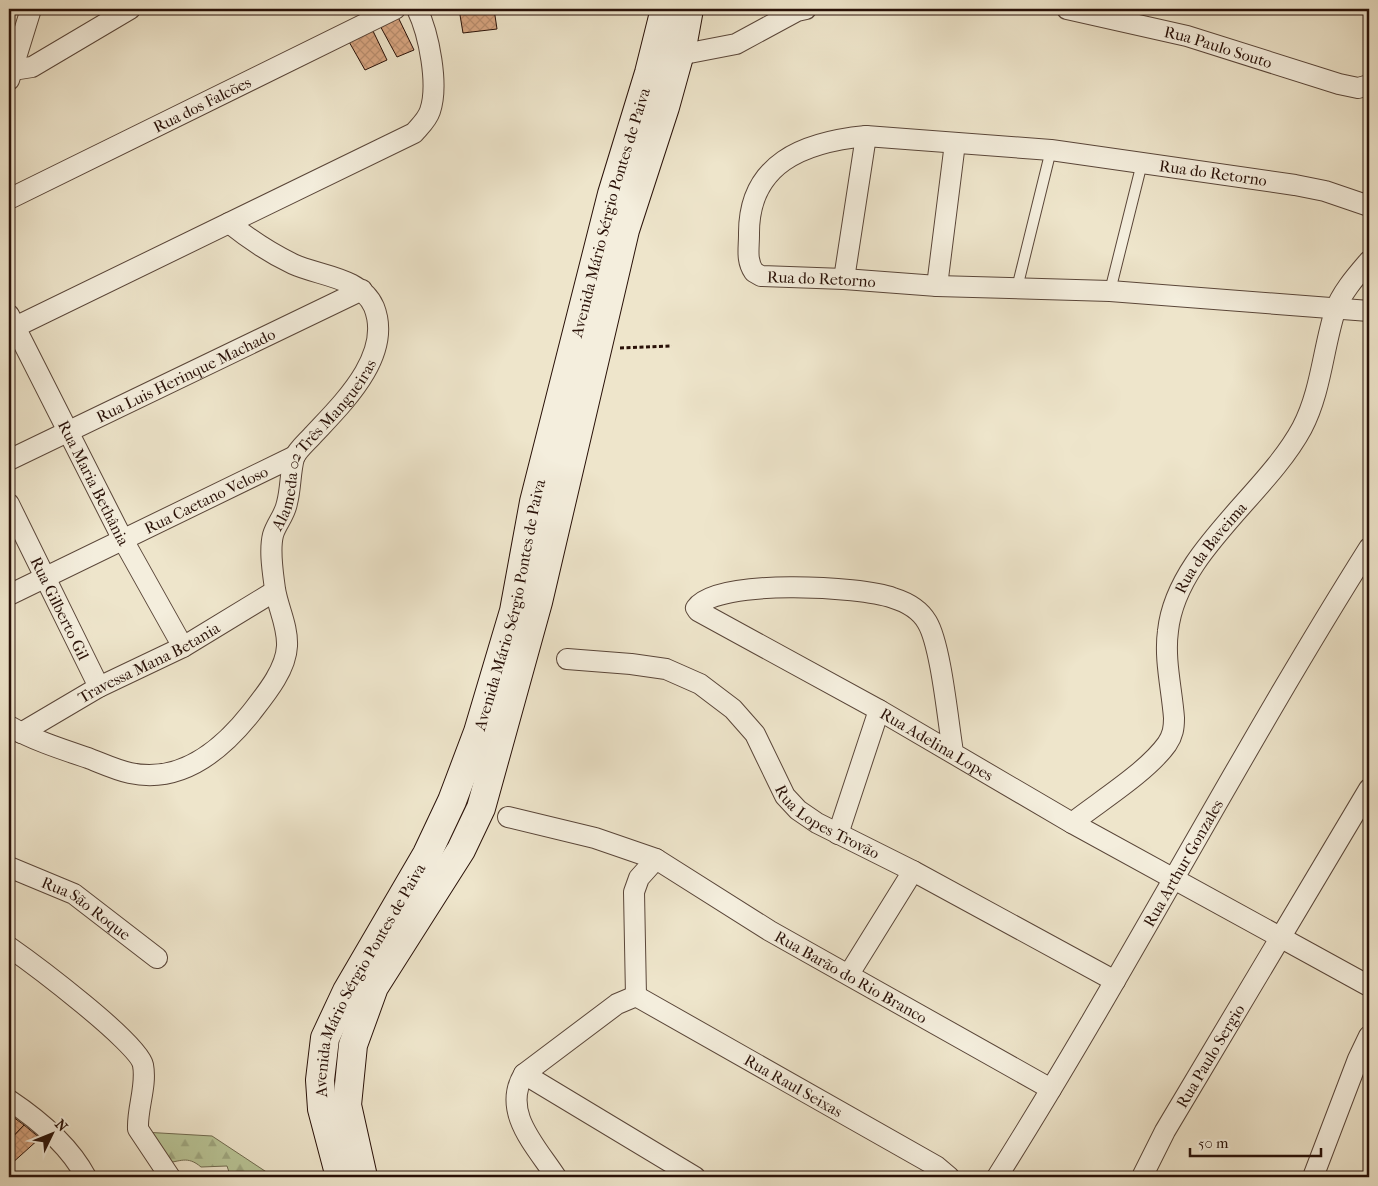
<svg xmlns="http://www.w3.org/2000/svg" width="1378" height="1186" viewBox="0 0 1378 1186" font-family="'IM FELL French Canon',serif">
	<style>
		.forest { fill: url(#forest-firs); stroke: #716b50 }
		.building { fill: url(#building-cross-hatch); stroke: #291108 }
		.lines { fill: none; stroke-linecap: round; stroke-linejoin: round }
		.service-casing { stroke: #5a4639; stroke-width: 12 }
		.minor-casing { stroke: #5a4639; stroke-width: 22 }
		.secondary-casing { stroke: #291108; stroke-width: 30 }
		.path { stroke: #291108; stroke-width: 3; stroke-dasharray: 4 2.5; stroke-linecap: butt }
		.service { stroke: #f4eedd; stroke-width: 10 }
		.minor { stroke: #f4eedd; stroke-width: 20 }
		.secondary { stroke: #f4eedd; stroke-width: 28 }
		.labels { text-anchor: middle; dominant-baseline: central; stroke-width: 5; stroke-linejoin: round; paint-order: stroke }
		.street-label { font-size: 16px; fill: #291108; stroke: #f4eedd }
	</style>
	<defs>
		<pattern id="forest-firs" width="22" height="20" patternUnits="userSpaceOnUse" patternTransform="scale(1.25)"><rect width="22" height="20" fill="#b9c597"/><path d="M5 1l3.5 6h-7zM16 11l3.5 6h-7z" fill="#9fa881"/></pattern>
		<pattern id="building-cross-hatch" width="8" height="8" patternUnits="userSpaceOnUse" patternTransform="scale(1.25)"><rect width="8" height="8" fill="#d8a682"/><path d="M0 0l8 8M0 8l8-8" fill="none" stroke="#b98e6f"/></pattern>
	</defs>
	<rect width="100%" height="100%" fill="#eee5cb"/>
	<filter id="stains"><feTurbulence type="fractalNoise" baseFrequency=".004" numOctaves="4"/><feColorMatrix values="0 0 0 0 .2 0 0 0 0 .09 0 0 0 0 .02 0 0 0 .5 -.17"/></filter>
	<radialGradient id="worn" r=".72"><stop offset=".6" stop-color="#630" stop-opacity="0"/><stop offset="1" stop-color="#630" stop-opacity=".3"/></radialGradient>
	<path class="forest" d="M143,1132L212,1136L274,1177H234L230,1175L227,1166L201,1167C187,1155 180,1162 165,1163Z"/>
	<g class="building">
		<polygon points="459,9 494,9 497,29 463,33"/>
		<polygon points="397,15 414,50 397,57 378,22"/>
		<polygon points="373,31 387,60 365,70 348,40"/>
		<polygon points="9,1114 24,1125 9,1141"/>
		<polygon points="24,1125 40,1138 10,1165 9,1141"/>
	</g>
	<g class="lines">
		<defs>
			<g id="service">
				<polyline points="1017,288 1051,150"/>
				<polyline points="1110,291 1142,163"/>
			</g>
			<g id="minor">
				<path id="s1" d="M1067,9L1187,36L1339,84L1358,88L1369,85"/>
				<polyline points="679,55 736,44 797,11 806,9"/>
				<polyline points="13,70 32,67 130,9"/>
				<polyline points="9,80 31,9"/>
				<path id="s2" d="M9,199L395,9"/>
				<path id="s3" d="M1369,206L1325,191L1295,185L1142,163L1051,150L866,136C804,142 748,163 749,235C749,249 746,260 754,272L761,276L844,279L937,286L1110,291L1369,311"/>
				<polyline points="844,279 866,136"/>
				<polyline points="937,286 955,143"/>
				<path id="s4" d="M9,315L122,538L183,647"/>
				<path d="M9,330L414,133C420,126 427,120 430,111C439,85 429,34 417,9"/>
				<path id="s5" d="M9,460L362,290"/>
				<path id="s6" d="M9,504L99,687"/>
				<path id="s7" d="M9,595L295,456"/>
				<path id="s8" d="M567,659L631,664L666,669L700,684L733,709L755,734L785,796L798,810L817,823L913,871L1115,981"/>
				<path id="s9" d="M9,726C33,740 61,749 88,758C101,763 116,770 130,773C181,784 221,751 251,713C265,695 286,670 287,646C288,626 278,608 275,589C273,573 269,551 273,535C276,524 285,515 287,503C291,488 290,473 294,458C297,450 308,441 314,434C343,403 393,355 374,307C361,277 319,276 293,264C270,253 249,239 229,223"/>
				<path id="s10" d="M21,733L99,687L183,647L275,591"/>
				<path id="s11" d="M953,752C948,722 941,645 927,622C920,610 906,602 893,598C861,586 717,578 696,608L698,611L879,710L1072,823L1369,986"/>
				<path id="s12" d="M508,817L595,838L656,859L770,931L1051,1089"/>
				<path id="s13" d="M1072,823C1100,801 1147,772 1167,744C1173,735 1174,728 1174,718C1172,690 1164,659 1168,631C1176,553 1266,495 1302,428C1321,392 1323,349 1335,311C1341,293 1357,275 1369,261"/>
				<polyline points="838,834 879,710"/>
				<path id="s14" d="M9,867L74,894L157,958"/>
				<path d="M9,947C32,963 139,1043 143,1065C147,1086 137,1108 138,1129L170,1177"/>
				<polyline points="849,974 913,871"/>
				<path id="s15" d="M636,996L936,1166L949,1177"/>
				<polyline points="636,996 634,892 639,878 656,859"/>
				<polyline points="524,1074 695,1177"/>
				<path d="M9,1100C39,1120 69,1145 86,1177"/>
				<path d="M556,1177C536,1146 501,1112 524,1074L617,1004L636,996"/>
				<path id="s16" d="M997,1177C1127,971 1239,754 1369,548"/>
				<path id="s17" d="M1142,1177L1165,1131L1369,789"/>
				<polyline points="1313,1177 1358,1059 1369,1036"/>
			</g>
			<g id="secondary">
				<path id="s18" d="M340,1177L322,1109L320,1080L325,1038L347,991L427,854L452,801L478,732L514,611L534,502L612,194L649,73L665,9"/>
				<polyline points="363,1177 347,1105 353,1045 374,987 461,850 481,808 538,602 625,230 665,107 683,42 689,9"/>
			</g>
		</defs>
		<use href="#service" class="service-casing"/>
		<use href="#minor" class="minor-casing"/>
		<use href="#secondary" class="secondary-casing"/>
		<polyline class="path" points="620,348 672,346"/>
		<use href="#service" class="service"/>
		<use href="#minor" class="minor"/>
		<use href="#secondary" class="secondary"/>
	</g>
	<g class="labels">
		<g class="street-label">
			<text stroke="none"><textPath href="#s1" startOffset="156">Rua Paulo Souto</textPath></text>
			<text stroke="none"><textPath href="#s2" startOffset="215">Rua dos Falcões</textPath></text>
			<text transform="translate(1213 173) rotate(8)">Rua do Retorno</text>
			<text stroke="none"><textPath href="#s18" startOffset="1021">Avenida Mário Sérgio Pontes de Paiva</textPath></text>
			<text stroke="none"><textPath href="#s3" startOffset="788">Rua do Retorno</textPath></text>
			<text stroke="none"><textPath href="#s5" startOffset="196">Rua Luis Herinque Machado</textPath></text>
			<text stroke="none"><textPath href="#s9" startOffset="569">Alameda 02 Três Mangueiras</textPath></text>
			<text stroke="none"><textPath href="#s4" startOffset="188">Rua Maria Bethânia</textPath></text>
			<text stroke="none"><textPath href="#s7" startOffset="219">Rua Caetano Veloso</textPath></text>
			<text stroke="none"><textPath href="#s13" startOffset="334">Rua da Baveima</textPath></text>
			<text stroke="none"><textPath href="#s18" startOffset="616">Avenida Mário Sérgio Pontes de Paiva</textPath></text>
			<text stroke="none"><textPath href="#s6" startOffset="116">Rua Gilberto Gil</textPath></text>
			<text stroke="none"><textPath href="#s10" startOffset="146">Travessa Mana Betania</textPath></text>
			<text stroke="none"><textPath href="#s11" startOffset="655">Rua Adelina Lopes</textPath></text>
			<text stroke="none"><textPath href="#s8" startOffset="330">Rua Lopes Trovão</textPath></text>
			<text stroke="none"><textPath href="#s16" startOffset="365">Rua Arthur Gonzales</textPath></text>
			<text stroke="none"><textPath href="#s14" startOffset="88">Rua São Roque</textPath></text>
			<text stroke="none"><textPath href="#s12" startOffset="382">Rua Barão do Rio Branco</textPath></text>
			<text stroke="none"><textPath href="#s18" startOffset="211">Avenida Mário Sérgio Pontes de Paiva</textPath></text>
			<text stroke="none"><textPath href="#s17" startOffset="139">Rua Paulo Sergio</textPath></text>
			<text stroke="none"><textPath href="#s15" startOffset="181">Rua Raul Seixas</textPath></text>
		</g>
	</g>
	<rect width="1378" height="1186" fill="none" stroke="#eee5cb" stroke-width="30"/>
	<rect x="10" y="10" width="1358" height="1166" fill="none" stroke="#291108" stroke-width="2.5"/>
	<rect x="15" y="15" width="1348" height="1156" fill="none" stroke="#291108"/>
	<g transform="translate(52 1134) rotate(47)" stroke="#f4eedd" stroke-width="4" paint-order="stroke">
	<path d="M0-4L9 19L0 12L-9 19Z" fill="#291108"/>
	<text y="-8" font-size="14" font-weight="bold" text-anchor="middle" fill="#291108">N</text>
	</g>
	<path d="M1190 1148v8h131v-8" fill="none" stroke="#291108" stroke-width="2.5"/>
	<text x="1198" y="1148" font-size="15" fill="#291108" stroke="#f4eedd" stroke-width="4" paint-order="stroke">50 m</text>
	<rect width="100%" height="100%" filter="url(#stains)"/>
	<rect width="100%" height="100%" fill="url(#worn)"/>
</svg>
